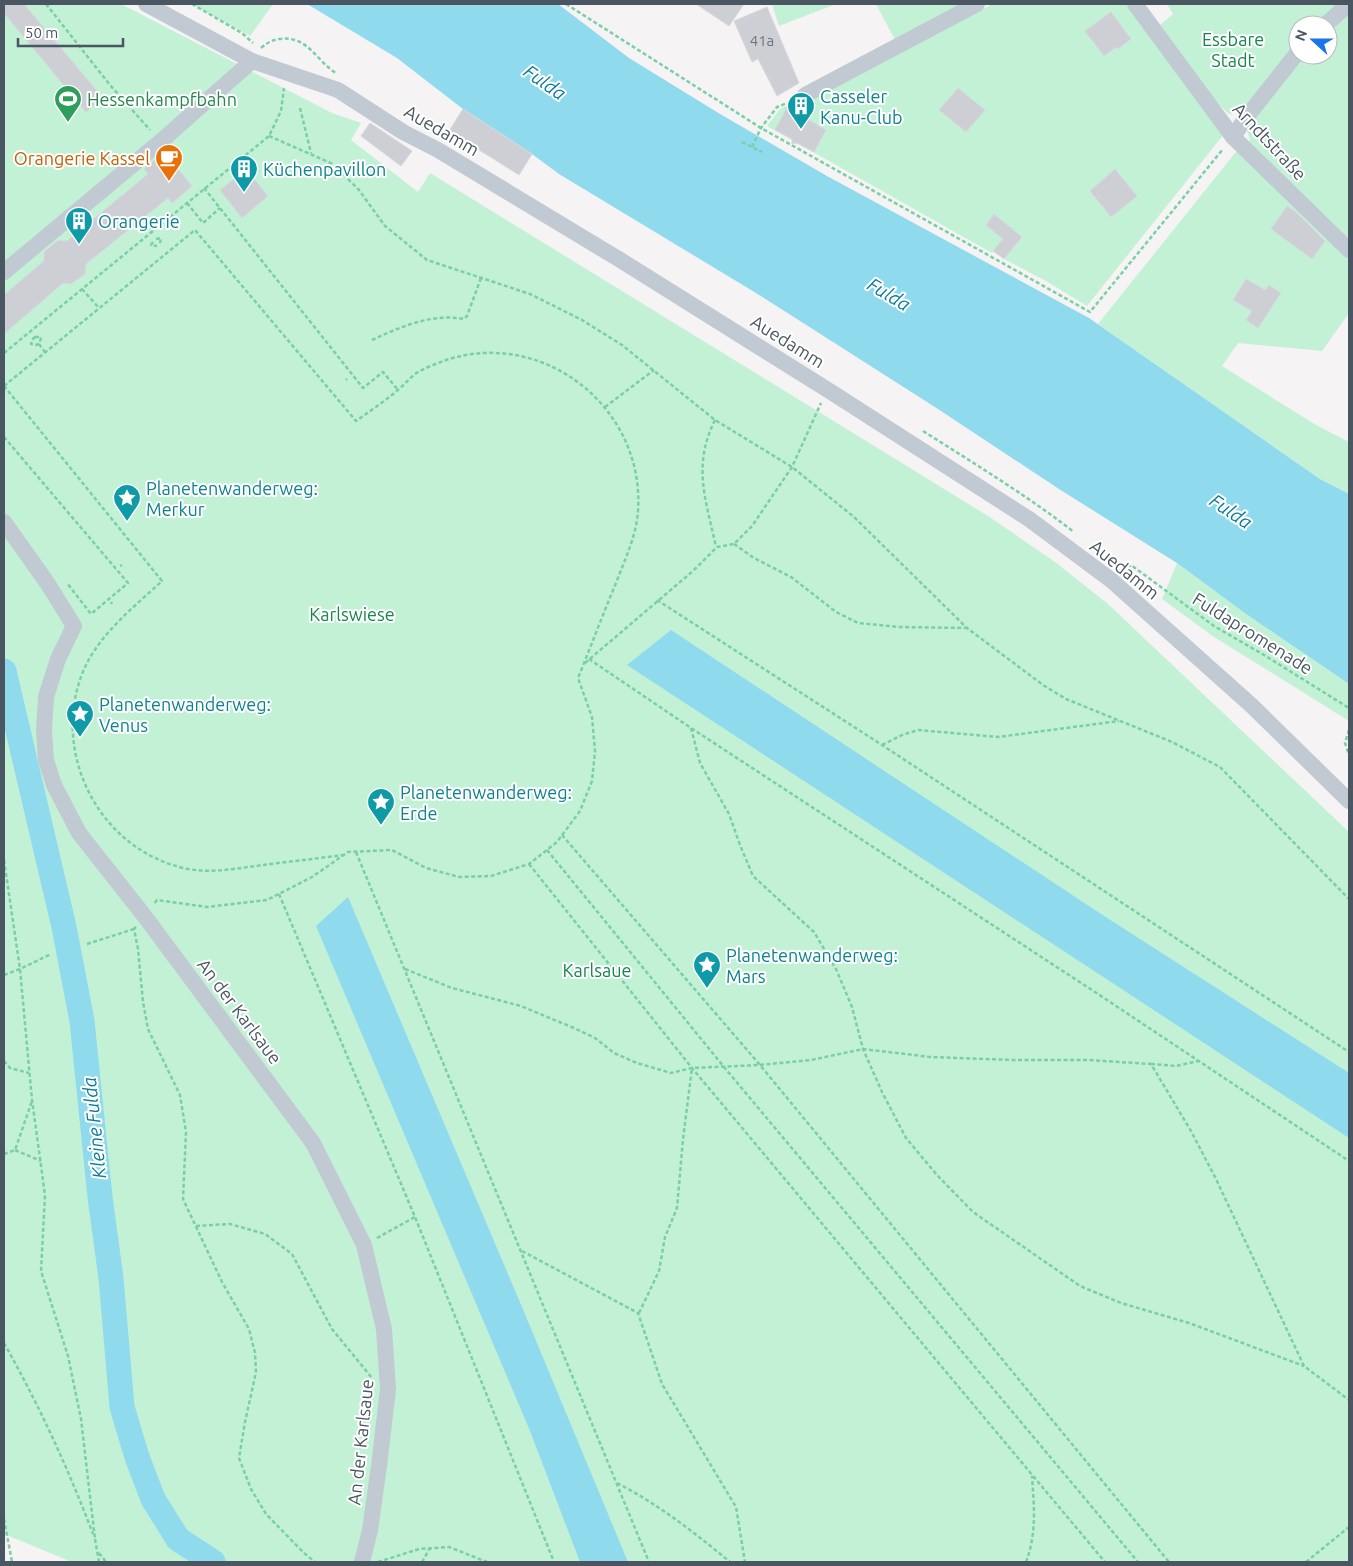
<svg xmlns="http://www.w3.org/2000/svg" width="1353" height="1566" viewBox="0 0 1353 1566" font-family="Ubuntu,sans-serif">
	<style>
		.green { fill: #c3f1d5 }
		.water { fill: #90daee }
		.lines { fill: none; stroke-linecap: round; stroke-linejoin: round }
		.river { stroke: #90daee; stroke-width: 25 }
		.building { fill: #cdcfd5; stroke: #d7d9de }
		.path { stroke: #7ad0a6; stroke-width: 2.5; stroke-dasharray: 4 2.5; stroke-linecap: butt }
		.minor { stroke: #c1cad2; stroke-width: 16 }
		.labels { text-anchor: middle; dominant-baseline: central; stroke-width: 4; stroke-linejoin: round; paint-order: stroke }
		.number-label { font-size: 15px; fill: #6b747e }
		.park-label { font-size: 18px; fill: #17864f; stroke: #fff }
		.culture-label { font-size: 18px; fill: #0d838f; stroke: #fff; text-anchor: start }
		.leisure-label { font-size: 18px; fill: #27864d; stroke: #fff; text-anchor: start }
		.street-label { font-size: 18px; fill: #4a5661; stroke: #fff }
		.food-label { font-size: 18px; fill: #c56008; stroke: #fff; text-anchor: end }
		.water-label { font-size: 19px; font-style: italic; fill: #0c7c9b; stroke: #fff }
	</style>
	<rect width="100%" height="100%" fill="#f5f3f3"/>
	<g class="green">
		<polygon points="4,4 121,4 332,113 361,123 351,140 418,192 430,173 988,516 1055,562 1108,604 1349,832 1349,1562 72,1562 4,1534"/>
		<polygon points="192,4 273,4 250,36"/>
		<polygon points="772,4 836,4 779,26"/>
		<polygon points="876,4 961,4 895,40"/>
		<polygon points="993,4 1128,4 1224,134 1087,306 1046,281 1004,259 994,251 992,253 767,126 780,109"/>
		<polygon points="1167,4 1339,4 1315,25 1298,25 1298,42 1242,111 1229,114 1213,99 1160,25 1173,14"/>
		<polygon points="1349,9 1349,313 1322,351 1238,343 1222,366 1316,425 1349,442 1349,494 1320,479 1098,324 1235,153 1250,140 1246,127 1300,55 1328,55 1328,27"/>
		<polygon points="1177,563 1246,614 1349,684 1349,721 1214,637 1162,599"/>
	</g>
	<g class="water">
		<polygon points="307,4 558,4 629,58 720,114 827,176 1089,318 1320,479 1349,494 1349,684 1246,614 1177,563 1059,489 938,409 756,293 559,174 532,154 463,109 397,58"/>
		<polygon points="671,630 1101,914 1349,1073 1349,1138 627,665"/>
		<polygon points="348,897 522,1307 628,1562 580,1562 530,1431 316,926"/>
	</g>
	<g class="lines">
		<polyline class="river" points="4,671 64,927 82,1021 100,1197 111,1278 122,1407 137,1457 153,1499 178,1539 213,1562"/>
	</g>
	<g class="building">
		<polygon points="4,4 24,4 103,98 86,112 4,13"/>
		<polygon points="696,4 744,4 729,26"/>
		<polygon points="767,7 799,83 777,96 758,59 752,62 734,21"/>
		<polygon points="1111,12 1131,39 1118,49 1116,47 1104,56 1085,31"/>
		<polygon points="958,88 985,110 966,132 939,110"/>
		<polygon points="787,107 826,130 814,152 797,143 792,144 792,139 775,130"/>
		<polygon points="463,109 532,154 519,175 449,131"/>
		<polygon points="370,123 412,151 401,166 361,136"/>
		<polygon points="164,152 192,186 172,203 168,198 86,264 85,274 71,284 63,283 4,334 4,295 44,261 44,252 58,240 67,241 148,174 144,169"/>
		<polygon points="246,169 268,196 242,218 220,190"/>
		<polygon points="1115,169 1137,196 1111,217 1090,191"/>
		<polygon points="1287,206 1296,212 1325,241 1312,259 1271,229"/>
		<polygon points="994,214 1022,237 1004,259 993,251 1003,239 986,225"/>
		<polygon points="1246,279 1265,290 1269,285 1281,293 1258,328 1246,320 1252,311 1233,300"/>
	</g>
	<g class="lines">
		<g class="path">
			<polyline points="46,4 110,85 150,130"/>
			<polyline points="192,4 242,33 253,43"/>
			<polyline points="566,4 761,128 1090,312 1223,149"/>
			<path d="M261,48C267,43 272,40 279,39C308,35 315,60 336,73"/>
			<polyline points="300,108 311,153"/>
			<polyline points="269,136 333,164 359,190 385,226 427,260 530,294 582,320 622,345 715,420 792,467 854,517 967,628 1043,685 1066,699 1172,742 1220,767 1349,899"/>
			<polyline points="742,142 762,152"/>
			<polyline points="752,147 761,128 777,107 792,101"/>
			<polyline points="204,188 363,388 383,372 398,390"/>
			<polyline points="187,203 203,223 220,208"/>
			<polyline points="156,239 161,238 160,243"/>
			<polyline points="153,242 151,245 157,246"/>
			<polyline points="82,289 99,308"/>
			<polygon points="35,337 41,337 40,342 37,345 31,344 32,340"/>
			<path d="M372,340C400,327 432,313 464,319L467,316L481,278"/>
			<polyline points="39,344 45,352"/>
			<polyline points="4,353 269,136 281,111 284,88"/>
			<polyline points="346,380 347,379"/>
			<path d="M4,386L195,230L356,421C370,411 385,401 398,390C404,385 409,379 415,374C424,368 436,364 446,360C544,328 645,408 638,511C636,537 625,559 616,583C603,614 591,646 578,678L592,717L595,751L592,781L580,811L557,842L529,864L491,876L459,877L426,868L392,850L348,852L312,877L267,900L207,907L157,900L153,905"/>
			<path d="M4,386L162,581C135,606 103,631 86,665C47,747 97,851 188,869C212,873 232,869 256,866C284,862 314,859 343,855"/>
			<polyline points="605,407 654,370"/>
			<path d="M715,420C692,466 706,500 716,547"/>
			<path d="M923,431C975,464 1026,495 1074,532"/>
			<polyline points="4,437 128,583 91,614 67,583"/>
			<polyline points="734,544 754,558 791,577 836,612 858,623 899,627 966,628"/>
			<polyline points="120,566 122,565"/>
			<polyline points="1122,571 1131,565 1214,626 1264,655 1349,708"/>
			<polyline points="657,600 882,745 1349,1052"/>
			<polyline points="111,602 112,604"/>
			<polyline points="589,659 691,728 1098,994 1349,1161"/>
			<polyline points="585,663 693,571 717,547 734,544 752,526 792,467 821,403"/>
			<polyline points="691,728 700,763 729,814 740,845 753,876 814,932 836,969 852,1007 863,1049 882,1092 906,1138 937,1175 973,1212 1080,1286 1121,1303 1189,1323 1304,1366"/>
			<polyline points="1349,730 1345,743 1349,755"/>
			<polyline points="882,745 902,735 918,730 998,737 1119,721"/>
			<polyline points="562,835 760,1065 1169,1562"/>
			<polyline points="547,850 724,1067 1138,1562"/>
			<polyline points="356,852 649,1562"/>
			<polyline points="4,860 20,969 32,1100 45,1195 41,1271 68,1356 81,1419 95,1539"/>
			<polyline points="529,864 692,1068 1105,1562"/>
			<polyline points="279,894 415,1217 554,1562"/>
			<polyline points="136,927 134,929 138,949 143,1002 148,1029 180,1095 186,1132 183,1199 222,1282 249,1329 255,1353 256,1372 245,1422 239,1458 251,1489 266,1514 304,1553 315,1562"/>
			<polyline points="87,944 134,929"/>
			<polyline points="405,969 452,988 521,1006 574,1028 595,1038 614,1053 637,1063 671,1073 692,1068 760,1065 811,1060 863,1049 930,1057 1014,1060 1089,1060 1151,1064 1191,1131 1216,1179 1304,1366 1349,1400"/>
			<polyline points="4,975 20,969 51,954"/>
			<polyline points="4,1061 10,1068 29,1073"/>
			<polyline points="1151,1064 1176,1066 1198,1061"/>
			<polyline points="15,1150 41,1161"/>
			<polyline points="4,1154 15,1150 32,1101"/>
			<polyline points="196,1226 230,1224 265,1234 292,1254 332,1329 372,1378"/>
			<polyline points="377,1238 415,1217"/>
			<polyline points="522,1251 638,1313 662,1384 736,1507 745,1562"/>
			<polyline points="639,1313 659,1271 665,1237 677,1208 683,1139 692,1068"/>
			<path d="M4,1343C39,1405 68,1468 93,1534"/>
			<path d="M617,1483C658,1504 695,1533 730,1562"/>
			<polyline points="4,1519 12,1562"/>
			<polyline points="95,1539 99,1562"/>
			<polyline points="99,1553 106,1562"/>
			<polyline points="378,1562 419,1549 449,1547 487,1562"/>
			<polyline points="422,1562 430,1548"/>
			<path d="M1026,1562C1037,1533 1034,1506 1032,1476"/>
			<polyline points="1306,1562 1349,1527"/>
		</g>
		<g class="minor">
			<polyline points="146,4 252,61 338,90 403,132 438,150 617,258 828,390 1029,519 1111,580 1251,705 1349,801"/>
			<polyline points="1135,4 1233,137 1349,250"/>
			<polyline points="1325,25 1349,4"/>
			<polyline points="805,95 977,4"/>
			<polyline points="1233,137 1245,119 1298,52"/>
			<polyline points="4,272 160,142 252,61"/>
			<polyline points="4,522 48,584 74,626 58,659 46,697 44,730 46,760 54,785 79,833 146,918 313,1143 364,1245 384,1329 388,1389 379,1466 370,1530 362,1562"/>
		</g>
	</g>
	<defs>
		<symbol id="stadium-pin" viewBox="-11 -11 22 30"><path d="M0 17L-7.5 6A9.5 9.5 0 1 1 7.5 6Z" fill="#2e9e5b" stroke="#fff"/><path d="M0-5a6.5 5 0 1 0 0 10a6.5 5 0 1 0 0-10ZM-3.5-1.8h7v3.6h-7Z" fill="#fff"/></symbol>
		<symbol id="building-pin" viewBox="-11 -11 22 30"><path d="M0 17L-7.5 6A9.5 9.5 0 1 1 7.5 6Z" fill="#0f9aa8" stroke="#fff"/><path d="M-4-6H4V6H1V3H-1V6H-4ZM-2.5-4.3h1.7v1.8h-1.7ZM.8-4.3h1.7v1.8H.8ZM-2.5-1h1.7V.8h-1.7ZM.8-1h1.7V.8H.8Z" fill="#fff"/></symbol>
		<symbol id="cafe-pin" viewBox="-11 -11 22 30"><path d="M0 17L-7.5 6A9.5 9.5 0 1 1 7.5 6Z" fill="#e8710a" stroke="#fff"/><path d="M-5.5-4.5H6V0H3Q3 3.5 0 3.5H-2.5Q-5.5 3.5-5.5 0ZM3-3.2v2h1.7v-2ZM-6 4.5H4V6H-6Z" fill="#fff"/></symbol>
		<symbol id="sight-pin" viewBox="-11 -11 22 30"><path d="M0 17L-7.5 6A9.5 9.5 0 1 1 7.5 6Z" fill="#0f9aa8" stroke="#fff"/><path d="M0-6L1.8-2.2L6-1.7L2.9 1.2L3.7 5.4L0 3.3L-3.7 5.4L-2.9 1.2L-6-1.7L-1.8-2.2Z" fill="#fff"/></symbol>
	</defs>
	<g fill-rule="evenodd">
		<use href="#stadium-pin" x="52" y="83" width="32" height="43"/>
		<use href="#building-pin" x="785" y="90" width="32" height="43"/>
		<use href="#cafe-pin" x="153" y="142" width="32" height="43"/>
		<use href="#building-pin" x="228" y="153" width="32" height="43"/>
		<use href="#building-pin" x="63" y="205" width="32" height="43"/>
		<use href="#sight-pin" x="111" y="482" width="32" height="43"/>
		<use href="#sight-pin" x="64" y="698" width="32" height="43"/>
		<use href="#sight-pin" x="365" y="786" width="32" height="43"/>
		<use href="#sight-pin" x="691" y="949" width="32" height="43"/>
	</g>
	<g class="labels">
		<g class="number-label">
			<text x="762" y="40">41a</text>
		</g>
		<g class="park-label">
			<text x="1233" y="39">Essbare<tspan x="1233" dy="21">Stadt</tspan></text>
			<text x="352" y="614">Karlswiese</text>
			<text x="597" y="970">Karlsaue</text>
		</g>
		<g class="culture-label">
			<text x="820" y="96">Casseler<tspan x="820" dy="21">Kanu-Club</tspan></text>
			<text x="263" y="169">Küchenpavillon</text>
			<text x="98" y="221">Orangerie</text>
			<text x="146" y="488">Planetenwanderweg:<tspan x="146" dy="21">Merkur</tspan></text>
			<text x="99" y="704">Planetenwanderweg:<tspan x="99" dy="21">Venus</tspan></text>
			<text x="400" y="792">Planetenwanderweg:<tspan x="400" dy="21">Erde</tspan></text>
			<text x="726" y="955">Planetenwanderweg:<tspan x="726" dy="21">Mars</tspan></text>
		</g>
		<g class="leisure-label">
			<text x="87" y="99">Hessenkampfbahn</text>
		</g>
		<g class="street-label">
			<text transform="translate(442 130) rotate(30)">Auedamm</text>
			<text transform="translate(1270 141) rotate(47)">Arndtstraße</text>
			<text transform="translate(788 341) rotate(32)">Auedamm</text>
			<text transform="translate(1125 569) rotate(39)">Auedamm</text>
			<text transform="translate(1253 633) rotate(32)">Fuldapromenade</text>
			<text transform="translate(240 1011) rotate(53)">An der Karlsaue</text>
			<text transform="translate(360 1442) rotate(-84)">An der Karlsaue</text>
		</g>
		<g class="food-label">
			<text x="150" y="158">Orangerie Kassel</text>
		</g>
		<g class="water-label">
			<text transform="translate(545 82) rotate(35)">Fulda</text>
			<text transform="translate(889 294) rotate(31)">Fulda</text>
			<text transform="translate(1231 511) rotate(34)">Fulda</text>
			<text transform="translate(94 1128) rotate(-96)">Kleine Fulda</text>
		</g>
	</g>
	<rect width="1353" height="1566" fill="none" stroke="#4a5661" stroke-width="10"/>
	<g transform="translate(1313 40) rotate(291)"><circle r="24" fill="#ffffff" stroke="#b7bbc0"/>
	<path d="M0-4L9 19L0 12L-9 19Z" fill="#1a73e8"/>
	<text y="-8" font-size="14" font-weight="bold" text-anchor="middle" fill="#4a5661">N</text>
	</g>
	<path d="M18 38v8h105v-8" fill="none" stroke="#4a5661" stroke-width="2.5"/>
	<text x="25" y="38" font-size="15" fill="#4a5661" stroke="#ffffff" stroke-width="4" paint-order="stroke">50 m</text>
</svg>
